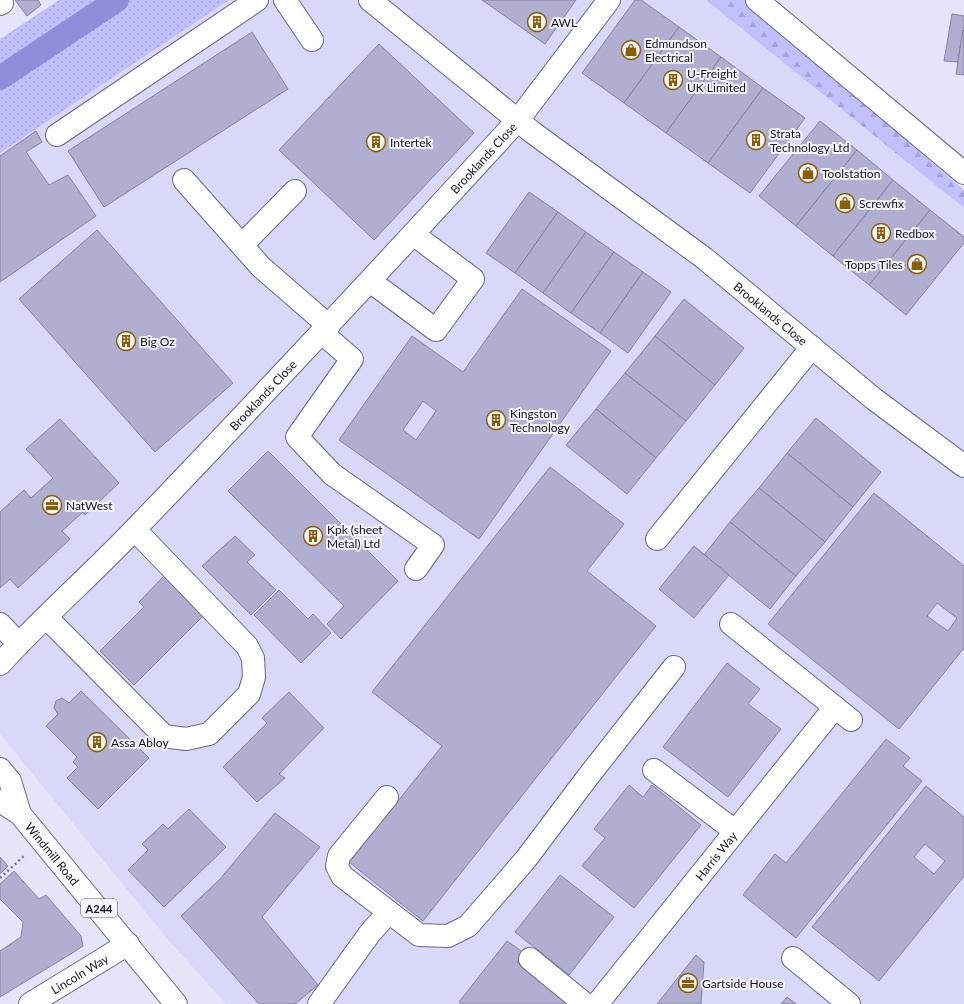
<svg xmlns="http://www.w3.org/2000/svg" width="964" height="1004" viewBox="0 0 964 1004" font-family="Lato,sans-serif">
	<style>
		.built { fill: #d8d8f9 }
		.green { fill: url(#green-dots) }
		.forest { fill: url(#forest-firs) }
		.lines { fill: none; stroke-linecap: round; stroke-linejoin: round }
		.canal { stroke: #918dda; stroke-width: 24 }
		.building { fill: #b0afd1; stroke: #8382a2; fill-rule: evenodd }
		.minor-casing { stroke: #676785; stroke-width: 24 }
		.major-casing { stroke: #676785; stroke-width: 24 }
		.path { stroke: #767686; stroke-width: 2.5; stroke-dasharray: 2 3; stroke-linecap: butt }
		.minor { stroke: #fff; stroke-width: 22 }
		.major { stroke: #fff; stroke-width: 22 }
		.labels { text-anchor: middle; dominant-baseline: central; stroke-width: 4; stroke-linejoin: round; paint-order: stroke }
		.shield { fill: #f4f4fb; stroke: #575661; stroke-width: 1 }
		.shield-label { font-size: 11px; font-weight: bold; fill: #14131f }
		.poi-label { font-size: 12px; fill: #14131f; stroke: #f4f4fb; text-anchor: start }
		.street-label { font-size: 12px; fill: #14131f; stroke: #f4f4fb }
	</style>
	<defs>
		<pattern id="green-dots" width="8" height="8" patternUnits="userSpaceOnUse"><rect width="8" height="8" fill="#c2c0fc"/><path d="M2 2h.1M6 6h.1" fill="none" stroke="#a6a4d8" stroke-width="1.8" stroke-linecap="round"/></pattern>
		<pattern id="forest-firs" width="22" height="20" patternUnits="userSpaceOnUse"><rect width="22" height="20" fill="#c2c0fc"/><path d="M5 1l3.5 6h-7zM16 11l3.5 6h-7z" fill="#a6a4d8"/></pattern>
	</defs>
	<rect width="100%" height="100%" fill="#e5e5fa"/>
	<polygon class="built" points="229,0 706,0 964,208 964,1004 226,1004 170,942 0,734 0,153"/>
	<polygon class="green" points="59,0 229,0 0,153 0,39"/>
	<polygon class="forest" points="706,0 745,0 964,190 964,208"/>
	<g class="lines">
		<polyline class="canal" points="0,78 117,0"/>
	</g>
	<g class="building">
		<polygon points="15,0 38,0 41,5 27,16"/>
		<polygon points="482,0 576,0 545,44"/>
		<polygon points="635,0 641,0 679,27 624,103 582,73"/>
		<polygon points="952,14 964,16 964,31 963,30 958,62 944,61"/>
		<polygon points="679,27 721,57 666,133 624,103"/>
		<polygon points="963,30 964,31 964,75 956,74"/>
		<polygon points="252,32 288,89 104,207 68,151"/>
		<polygon points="379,44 474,133 374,240 279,150"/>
		<polygon points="721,57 763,88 708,163 666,133"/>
		<polygon points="763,88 805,118 750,193 708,163"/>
		<polygon points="820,121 857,150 796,226 759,196"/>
		<polygon points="36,131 42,142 26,152 49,185 68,175 96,216 0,282 0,156"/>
		<polygon points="857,150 893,180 833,256 796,226"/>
		<polygon points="893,180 930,210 869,285 833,256"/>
		<polygon points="529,192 558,212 515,273 486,253"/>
		<polygon points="930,210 964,237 964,243 906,315 869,285"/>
		<polygon points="558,212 586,232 543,293 515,273"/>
		<polygon points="97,230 233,383 155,452 19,299"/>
		<polygon points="586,232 614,252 571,313 543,293"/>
		<polygon points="614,252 643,272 600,333 571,313"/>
		<polygon points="643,272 671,292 628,353 600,333"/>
		<path d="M522,289L611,351L479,539L339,440L412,336L463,372ZM423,401L436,411L416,440L403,430Z"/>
		<polygon points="684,299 744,348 715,385 655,336"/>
		<polygon points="655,336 715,385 686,421 625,373"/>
		<polygon points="625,373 686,421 656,458 596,409"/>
		<polygon points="596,409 656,458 627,494 566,445"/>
		<polygon points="816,418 881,472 853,507 787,453"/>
		<polygon points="60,419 119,483 85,515 83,512 62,531 70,539 18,588 10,579 0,588 0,512 24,490 31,498 53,478 26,449"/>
		<polygon points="268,451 398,581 341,639 327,624 344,606 228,491"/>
		<polygon points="787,453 853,507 825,542 759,488"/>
		<polygon points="550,467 624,524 587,571 656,626 423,921 349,862 442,746 372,692"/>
		<polygon points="759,488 825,542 796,576 730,522"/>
		<path d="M874,493L964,566V648L899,729L768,624ZM937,603L957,618L948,631L927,616Z"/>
		<polygon points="730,522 796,576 770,609 704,555"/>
		<polygon points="235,536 255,555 247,562 276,590 251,615 202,566"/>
		<polygon points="694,546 729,575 694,618 659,589"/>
		<polygon points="164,576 204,615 134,685 100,651 144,607 139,602"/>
		<polygon points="279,590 308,619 313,614 331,633 301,663 254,615"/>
		<polygon points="727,663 760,689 748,704 781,729 728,797 663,747"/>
		<polygon points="81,691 149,758 98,809 67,778 78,767 73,762 77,757 46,726 58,714 54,708 56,701 62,698 69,703"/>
		<polygon points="289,692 324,728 279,774 285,778 257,802 223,767 267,723 262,718"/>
		<polygon points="886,739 910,758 903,766 922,781 796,938 743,895 775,854 786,863"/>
		<polygon points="629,785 643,797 652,785 701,825 634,908 582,866 605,838 594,829"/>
		<path d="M926,786L964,817V876L879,981L812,927ZM925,844L945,861L934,874L914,857Z"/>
		<polygon points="189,809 226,847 164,907 128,870 148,850 142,844 163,824 168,829"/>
		<polygon points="275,813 320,847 262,917 318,985 295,1004 259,1004 181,916 220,879"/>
		<polygon points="0,857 8,866 0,874"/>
		<polygon points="14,871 39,899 46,895 81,936 83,946 74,952 0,997 0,951 21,937 23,922 0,899 0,884"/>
		<polygon points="560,875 614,917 569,975 515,932"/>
		<polygon points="507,941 524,953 517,962 566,1000 563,1004 462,1004 459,1002"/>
		<polygon points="696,955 704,962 701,1004 657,1004"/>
		<polygon points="787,997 796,1004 781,1004"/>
	</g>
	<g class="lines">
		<defs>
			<g id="minor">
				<polyline points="285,0 312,40"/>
				<path id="s1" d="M370,0L532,132L704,258L874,399L964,466"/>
				<polyline points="757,0 964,173"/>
				<polyline points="0,4 2,3"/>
				<polyline points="57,135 257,0"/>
				<polyline points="184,180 261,267 329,326"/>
				<polyline points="242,245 295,191"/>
				<polyline points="370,281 436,330 473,279 413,234"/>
				<polyline points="322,333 352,359 297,437 332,474 433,545 416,569"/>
				<polyline points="657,539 812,347"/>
				<polyline points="46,617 164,736 186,739 209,734 249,694 254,677 253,658 247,646 135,530"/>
				<polyline points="0,624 19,644"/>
				<polyline points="731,624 851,720"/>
				<path id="s2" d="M0,664C43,617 91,575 136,528C261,398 384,266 506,133L518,120L609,0"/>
				<polyline points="654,770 735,831"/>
				<polyline points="387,797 339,856 337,866 342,876 389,912"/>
				<polyline points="793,958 849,1004"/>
				<polyline points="530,959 585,1004"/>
				<path id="s3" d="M30,1004L128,944"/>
				<polyline points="319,1004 370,933 389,912 419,935 448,936 468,926 526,859 587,778 674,667"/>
				<path id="s4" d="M597,1004L835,707"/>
			</g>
			<g id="major">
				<polyline points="0,769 10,781 20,814"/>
				<path id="s5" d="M0,801L20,814L176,1004"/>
			</g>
		</defs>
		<use href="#minor" class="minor-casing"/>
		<use href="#major" class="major-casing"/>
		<polyline class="path" points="0,878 25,855"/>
		<use href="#minor" class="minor"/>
		<use href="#major" class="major"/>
	</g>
	<defs>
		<symbol id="building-ring" viewBox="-11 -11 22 22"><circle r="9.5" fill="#f4f4fb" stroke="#8c5e04" stroke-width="1.5"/><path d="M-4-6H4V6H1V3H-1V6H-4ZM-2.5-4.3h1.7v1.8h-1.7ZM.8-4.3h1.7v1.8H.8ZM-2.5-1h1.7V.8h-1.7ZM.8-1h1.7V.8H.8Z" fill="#8c5e04"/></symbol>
		<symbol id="shop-ring" viewBox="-11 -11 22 22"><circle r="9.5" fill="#f4f4fb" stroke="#8c5e04" stroke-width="1.5"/><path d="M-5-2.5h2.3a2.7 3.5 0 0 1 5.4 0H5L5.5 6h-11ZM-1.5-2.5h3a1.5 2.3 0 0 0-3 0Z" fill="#8c5e04"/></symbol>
		<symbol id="office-ring" viewBox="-11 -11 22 22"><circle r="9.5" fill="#f4f4fb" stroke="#8c5e04" stroke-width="1.5"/><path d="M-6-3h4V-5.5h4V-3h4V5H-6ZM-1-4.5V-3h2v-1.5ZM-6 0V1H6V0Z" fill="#8c5e04"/></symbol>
	</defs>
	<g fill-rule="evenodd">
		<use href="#building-ring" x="526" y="11" width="22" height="22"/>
		<use href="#shop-ring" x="620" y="39" width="22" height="22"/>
		<use href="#building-ring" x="662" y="69" width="22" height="22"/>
		<use href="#building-ring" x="745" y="129" width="22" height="22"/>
		<use href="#building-ring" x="365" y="131" width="22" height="22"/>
		<use href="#shop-ring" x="797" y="162" width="22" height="22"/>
		<use href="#shop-ring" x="834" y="192" width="22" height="22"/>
		<use href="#building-ring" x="870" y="222" width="22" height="22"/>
		<use href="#shop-ring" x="906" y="253" width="22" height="22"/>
		<use href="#building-ring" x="115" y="330" width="22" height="22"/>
		<use href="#building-ring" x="485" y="409" width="22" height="22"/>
		<use href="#office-ring" x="41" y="494" width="22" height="22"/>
		<use href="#building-ring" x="302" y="525" width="22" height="22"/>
		<use href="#building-ring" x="86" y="731" width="22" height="22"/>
		<use href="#office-ring" x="677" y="972" width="22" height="22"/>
	</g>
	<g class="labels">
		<rect class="shield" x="81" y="899" width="36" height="18" rx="3"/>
		<g class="shield-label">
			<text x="99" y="908">A244</text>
		</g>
		<g class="poi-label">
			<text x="551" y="22">AWL</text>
			<text x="645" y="43">Edmundson<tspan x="645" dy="14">Electrical</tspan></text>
			<text x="687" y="73">U-Freight<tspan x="687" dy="14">UK Limited</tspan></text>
			<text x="770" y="133">Strata<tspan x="770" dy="14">Technology Ltd</tspan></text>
			<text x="390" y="142">Intertek</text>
			<text x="822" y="173">Toolstation</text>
			<text x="859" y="203">Screwfix</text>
			<text x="895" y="233">Redbox</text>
			<text x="903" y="264" text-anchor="end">Topps Tiles</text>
			<text x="140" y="341">Big Oz</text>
			<text x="510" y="413">Kingston<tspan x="510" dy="14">Technology</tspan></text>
			<text x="66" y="505">NatWest</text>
			<text x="327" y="529">Kpk (sheet<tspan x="327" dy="14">Metal) Ltd</tspan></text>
			<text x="111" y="742">Assa Abloy</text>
			<text x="702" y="983">Gartside House</text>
		</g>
		<g class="street-label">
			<text stroke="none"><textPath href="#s2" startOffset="700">Brooklands Close</textPath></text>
			<text stroke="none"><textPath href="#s1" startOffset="509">Brooklands Close</textPath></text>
			<text stroke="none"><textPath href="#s2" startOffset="376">Brooklands Close</textPath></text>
			<text stroke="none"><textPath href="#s5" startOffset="75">Windmill Road</textPath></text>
			<text stroke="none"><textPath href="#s4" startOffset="190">Harris Way</textPath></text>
			<text stroke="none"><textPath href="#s3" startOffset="58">Lincoln Way</textPath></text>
		</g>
	</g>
</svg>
